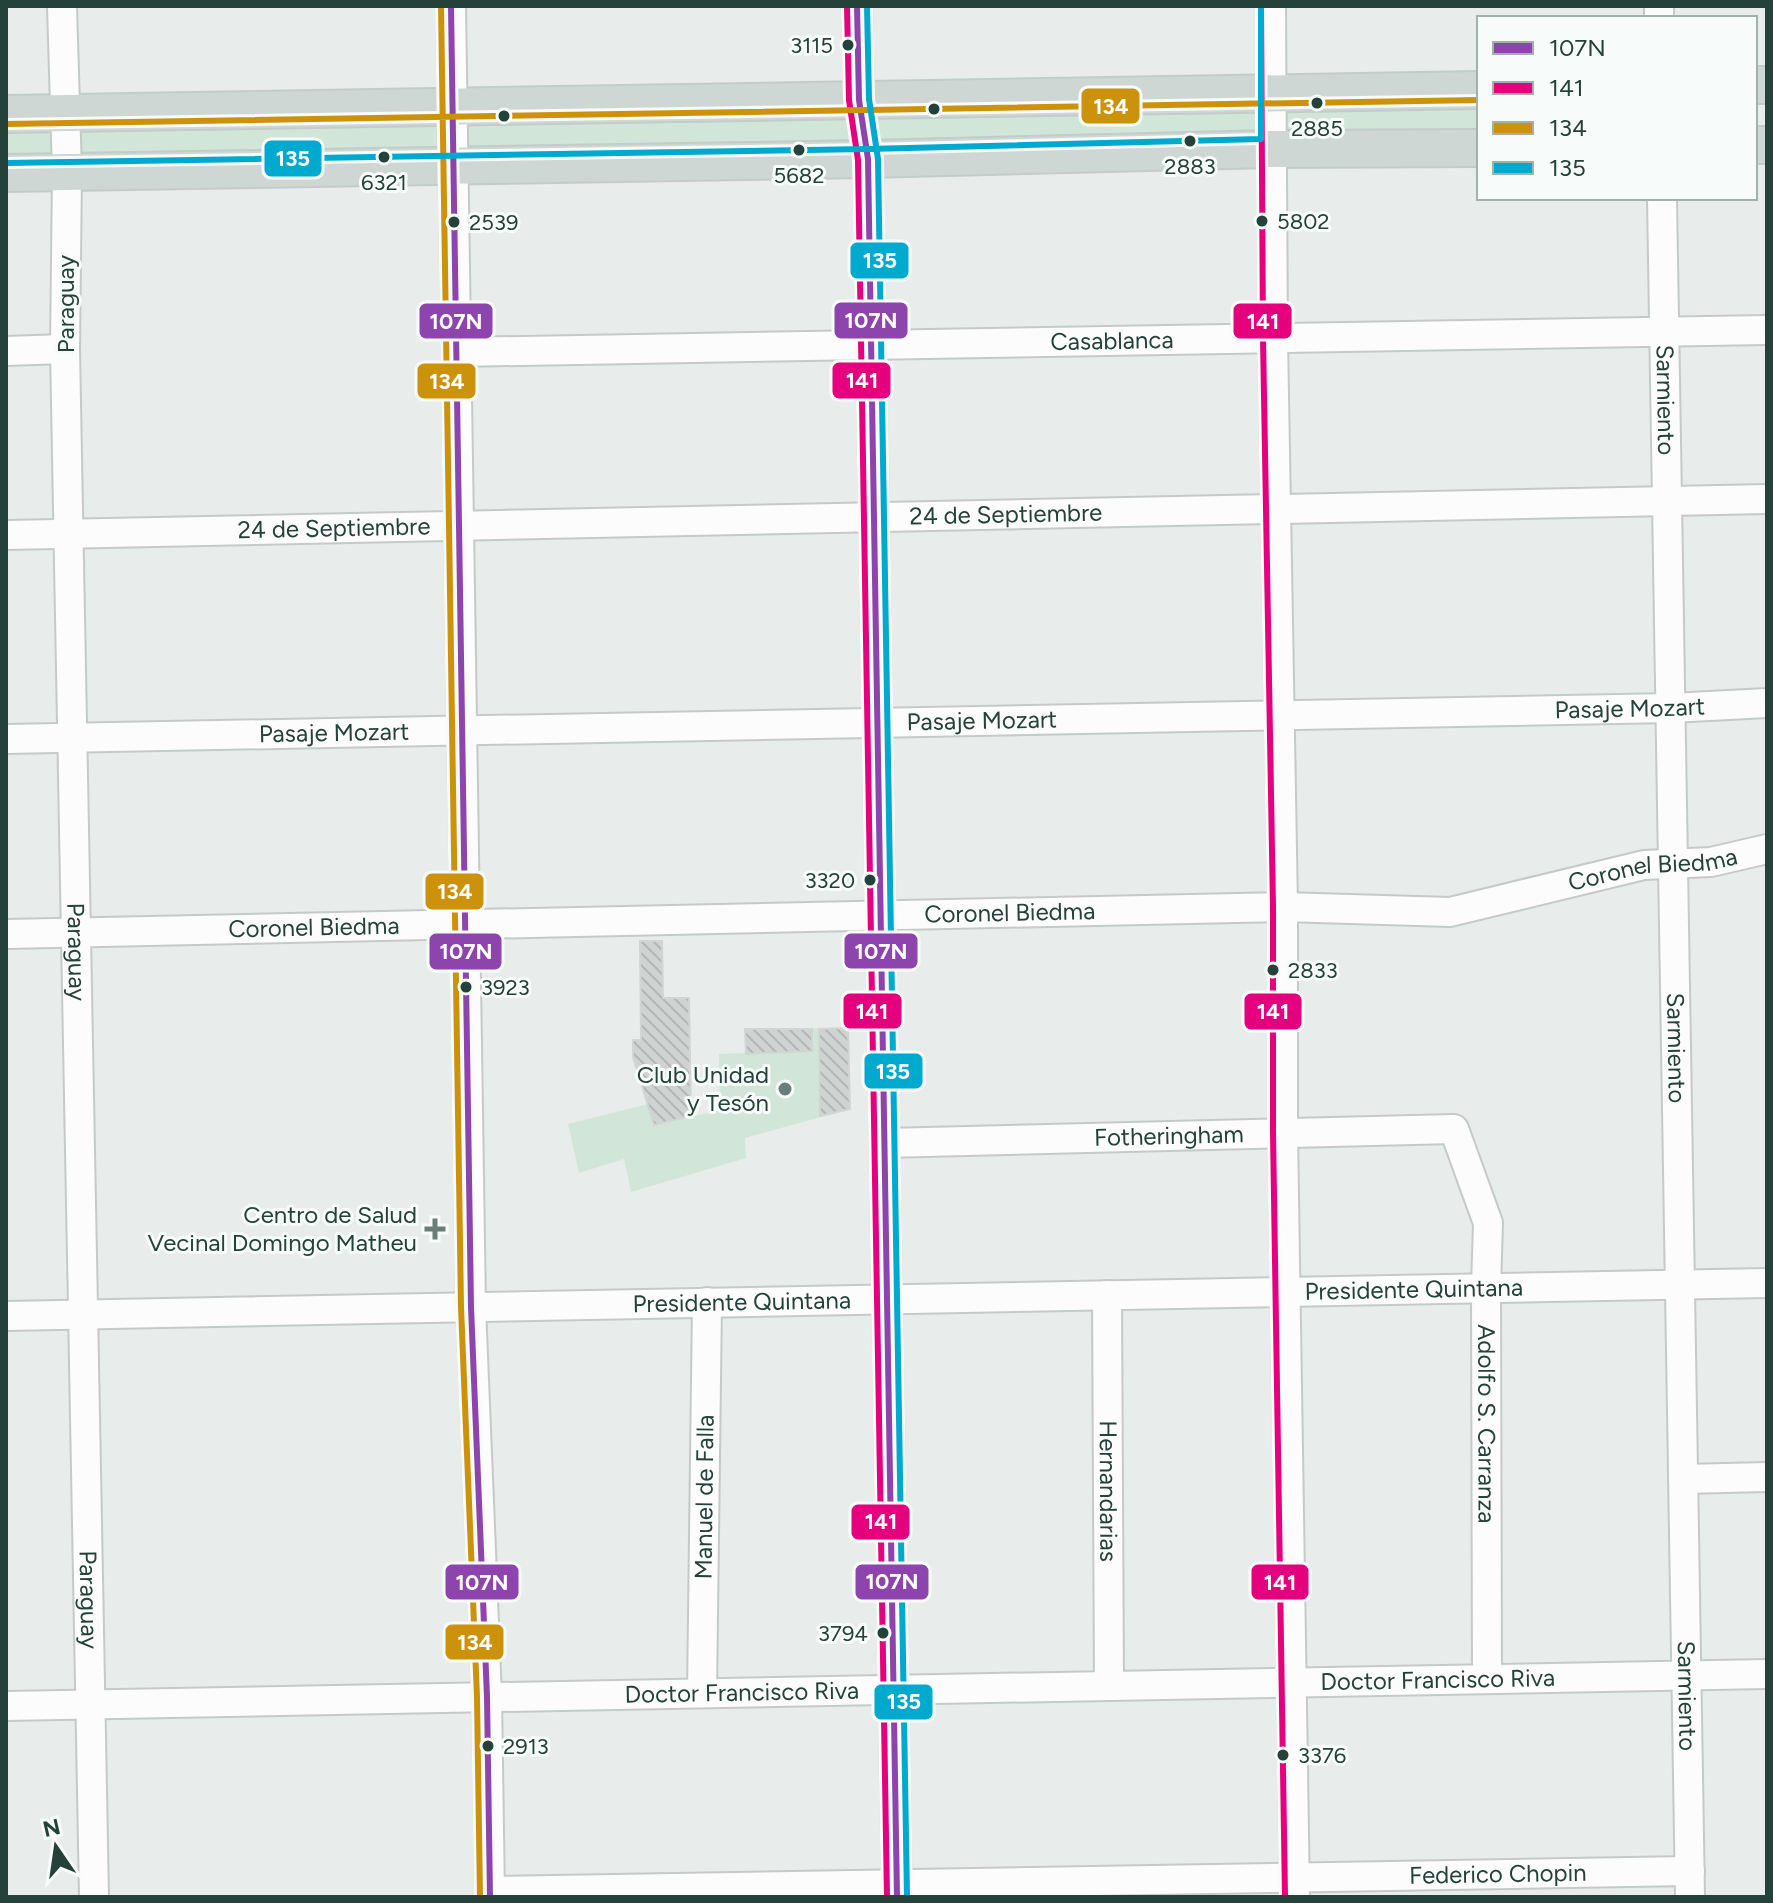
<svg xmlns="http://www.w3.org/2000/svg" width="1773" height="1903" font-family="Figtree,sans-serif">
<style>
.grass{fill:#d1e6d8}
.building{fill:url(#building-back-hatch);stroke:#d1d6d4;stroke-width:2}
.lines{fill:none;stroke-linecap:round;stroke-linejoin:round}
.minor-casing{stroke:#c5cac8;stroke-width:32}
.major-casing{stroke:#c3ccc9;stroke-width:40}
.minor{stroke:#fcfcfc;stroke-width:28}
.major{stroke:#cfd7d5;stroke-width:36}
.bus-1-casing{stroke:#f7fbf9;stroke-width:12}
.bus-2-casing{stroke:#f7fbf9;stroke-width:12}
.bus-3-casing{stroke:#f7fbf9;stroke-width:12}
.bus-4-casing{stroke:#f7fbf9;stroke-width:12}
.bus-1{stroke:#8e44ad;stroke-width:6}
.bus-2{stroke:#e5007d;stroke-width:6}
.bus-3{stroke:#cd920c;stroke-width:6}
.bus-4{stroke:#00a9ce;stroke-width:6}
.bus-dot{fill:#24423a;stroke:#f7fbf9;stroke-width:3}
.poi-dot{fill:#697e78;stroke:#f7fbf9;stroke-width:3}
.labels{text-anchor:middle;stroke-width:6;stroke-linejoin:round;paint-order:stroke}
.bus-label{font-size:22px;fill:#24423a;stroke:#f7fbf9;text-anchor:start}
.street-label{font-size:24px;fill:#24423a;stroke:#f7fbf9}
.poi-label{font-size:24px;fill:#24423a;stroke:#f7fbf9;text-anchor:end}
.line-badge{stroke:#f7fbf9;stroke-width:3}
.badge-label{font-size:22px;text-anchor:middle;font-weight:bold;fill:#fff}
</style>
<defs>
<pattern id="building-back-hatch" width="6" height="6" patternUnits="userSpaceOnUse" patternTransform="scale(2)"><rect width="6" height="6" fill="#cfd4d2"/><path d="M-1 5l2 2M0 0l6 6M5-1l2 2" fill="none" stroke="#b2b7b5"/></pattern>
</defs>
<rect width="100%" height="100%" fill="#e8edeb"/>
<!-- grass -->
<path class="grass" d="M1479 90V148L6 173V114Z
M848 1028 850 1109 745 1138 746 1158 631 1192 624 1159 579 1173 568 1124 648 1104 655 1125 720 1110 719 1054 745 1053V1029Z"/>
<!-- building -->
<path class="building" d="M640 941H662L663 998H689L691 1116 654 1125 633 1057V1040H641Z
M848 1028 850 1109 820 1116 819 1029Z
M745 1029H812V1051L746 1054Z"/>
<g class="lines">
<defs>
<g id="minor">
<path id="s1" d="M62 6 67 172 65 349 94 1897"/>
<path d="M451 6 471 1307 487 1697 490 1897"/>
<path d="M857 6 859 100 868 159 897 1897"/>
<path d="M1271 6 1273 338 1283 907V1132L1295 1897"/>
<path d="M1659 6V18"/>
<path id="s2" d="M1662 198 1690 1897"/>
<path d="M6 351 65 349"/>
<path id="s3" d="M456 352 1767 330"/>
<path id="s4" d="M6 535 1767 499"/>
<path id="s5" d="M6 739 1671 708 1767 703"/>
<path id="s6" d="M6 934 1283 907 1450 912 1644 865 1711 862 1767 849"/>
<path id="s7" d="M885 1143 1454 1129 1488 1223 1486 1288 1487 1678"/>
<path id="s8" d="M1107 1295 1109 1686"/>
<path id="s9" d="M6 1316 1767 1283"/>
<path d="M1683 1479 1767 1477"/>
<path id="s10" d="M702 1693 707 1302"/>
<path id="s11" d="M6 1706 1767 1674"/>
<path id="s12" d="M490 1891 1690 1871"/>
</g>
<path id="major" d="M1755 85H1767
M6 114 1479 90
M1755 145H1767
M6 173 868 159 1271 149 1479 148"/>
</defs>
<!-- minor casing -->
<use href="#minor" class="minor-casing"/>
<!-- major casing -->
<use href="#major" class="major-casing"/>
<!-- minor -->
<use href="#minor" class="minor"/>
<!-- major -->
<use href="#major" class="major"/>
<defs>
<path id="bus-1" d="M451 6 471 1307 487 1697 490 1897
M857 6 859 100 868 159 897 1897"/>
<path id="bus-2" d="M847 6 849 100 858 160 887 1897
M1261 6 1263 338 1273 907V1132L1285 1897"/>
<path id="bus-3" d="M441 6 461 1307 477 1697 480 1897
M6 124 1479 100"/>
<path id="bus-4" d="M867 6 869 99 878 159 907 1897
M6 163 868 149 1261 139V6"/>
</defs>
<!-- bus-1 casing -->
<use href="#bus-1" class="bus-1-casing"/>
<!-- bus-2 casing -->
<use href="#bus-2" class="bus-2-casing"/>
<!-- bus-3 casing -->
<use href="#bus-3" class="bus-3-casing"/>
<!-- bus-4 casing -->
<use href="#bus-4" class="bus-4-casing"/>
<!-- bus-1 -->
<use href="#bus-1" class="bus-1"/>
<!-- bus-2 -->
<use href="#bus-2" class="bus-2"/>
<!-- bus-3 -->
<use href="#bus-3" class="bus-3"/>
<!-- bus-4 -->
<use href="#bus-4" class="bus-4"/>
</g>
<!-- markers -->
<g class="bus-dot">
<circle cx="848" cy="45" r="7"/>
<circle cx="1317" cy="103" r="7"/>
<circle cx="934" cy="109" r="7"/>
<circle cx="504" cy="116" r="7"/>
<circle cx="1190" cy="141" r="7"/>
<circle cx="799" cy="150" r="7"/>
<circle cx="384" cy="157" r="7"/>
<circle cx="1262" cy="221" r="7"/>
<circle cx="454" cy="222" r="7"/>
<circle cx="870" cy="880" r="7"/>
<circle cx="1273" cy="970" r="7"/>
<circle cx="466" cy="987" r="7"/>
<circle cx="883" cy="1633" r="7"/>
<circle cx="488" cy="1746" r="7"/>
<circle cx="1283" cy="1755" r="7"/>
</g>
<g class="poi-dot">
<circle cx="785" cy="1089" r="8"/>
<path d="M431 1217h8v8h8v8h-8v8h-8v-8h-8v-8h8z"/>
</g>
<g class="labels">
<!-- bus labels -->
<g class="bus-label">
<text x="833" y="53" text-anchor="end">3115</text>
<text x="1317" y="136" text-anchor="middle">2885</text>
<text x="1190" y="174" text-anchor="middle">2883</text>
<text x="799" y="183" text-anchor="middle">5682</text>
<text x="384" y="190" text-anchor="middle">6321</text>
<text x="1277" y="229">5802</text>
<text x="469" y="230">2539</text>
<text x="855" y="888" text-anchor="end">3320</text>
<text x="1288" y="978">2833</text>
<text x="481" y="995">3923</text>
<text x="868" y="1641" text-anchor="end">3794</text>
<text x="503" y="1754">2913</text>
<text x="1298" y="1763">3376</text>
</g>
<!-- street labels -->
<g class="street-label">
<text transform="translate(66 304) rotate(-90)" y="8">Paraguay</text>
<text dy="8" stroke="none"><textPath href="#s3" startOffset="656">Casablanca</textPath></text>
<text dy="8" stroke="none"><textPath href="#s2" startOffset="202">Sarmiento</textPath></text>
<text dy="8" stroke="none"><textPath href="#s4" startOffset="1000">24 de Septiembre</textPath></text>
<text dy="8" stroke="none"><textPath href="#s4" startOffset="328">24 de Septiembre</textPath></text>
<text dy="8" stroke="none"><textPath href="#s5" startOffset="1624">Pasaje Mozart</textPath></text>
<text dy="8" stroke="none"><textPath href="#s5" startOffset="976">Pasaje Mozart</textPath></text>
<text dy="8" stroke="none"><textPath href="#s5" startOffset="328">Pasaje Mozart</textPath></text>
<text dy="8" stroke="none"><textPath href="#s6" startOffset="1652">Coronel Biedma</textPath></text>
<text dy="8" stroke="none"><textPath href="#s6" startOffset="1004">Coronel Biedma</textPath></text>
<text dy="8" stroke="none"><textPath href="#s6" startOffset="308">Coronel Biedma</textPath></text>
<text dy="8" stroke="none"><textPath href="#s1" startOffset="946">Paraguay</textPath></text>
<text dy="8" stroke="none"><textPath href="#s2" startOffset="850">Sarmiento</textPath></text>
<text dy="8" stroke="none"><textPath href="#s7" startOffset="284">Fotheringham</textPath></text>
<text dy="8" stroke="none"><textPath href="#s9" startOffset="1408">Presidente Quintana</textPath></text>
<text dy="8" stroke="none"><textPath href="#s9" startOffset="736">Presidente Quintana</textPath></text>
<text dy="8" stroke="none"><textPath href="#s7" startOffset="870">Adolfo S. Carranza</textPath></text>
<text dy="8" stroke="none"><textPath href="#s8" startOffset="196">Hernandarias</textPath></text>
<text dy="8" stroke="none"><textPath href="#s10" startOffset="196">Manuel de Falla</textPath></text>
<text dy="8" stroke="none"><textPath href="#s1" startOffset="1594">Paraguay</textPath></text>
<text dy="8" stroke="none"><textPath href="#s11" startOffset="1432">Doctor Francisco Riva</textPath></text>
<text dy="8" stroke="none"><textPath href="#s11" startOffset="736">Doctor Francisco Riva</textPath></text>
<text dy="8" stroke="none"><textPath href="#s2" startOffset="1498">Sarmiento</textPath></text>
<text dy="8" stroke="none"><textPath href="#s12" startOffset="1008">Federico Chopin</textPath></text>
</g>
<!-- poi labels -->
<g class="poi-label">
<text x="769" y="1083">Club Unidad<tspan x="769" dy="28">y Tesón</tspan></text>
<text x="417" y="1223">Centro de Salud<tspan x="417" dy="28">Vecinal Domingo Matheu</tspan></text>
</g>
</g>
<g class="line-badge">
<rect x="1080" y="87" width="61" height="38" rx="8" fill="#cd920c"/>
<rect x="263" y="139" width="60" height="39" rx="8" fill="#00a9ce"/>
<rect x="849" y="241" width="61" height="39" rx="8" fill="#00a9ce"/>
<rect x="833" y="301" width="76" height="39" rx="8" fill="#8e44ad"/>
<rect x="1232" y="302" width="61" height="38" rx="8" fill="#e5007d"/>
<rect x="418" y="302" width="76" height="38" rx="8" fill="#8e44ad"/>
<rect x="831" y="361" width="61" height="39" rx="8" fill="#e5007d"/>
<rect x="416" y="362" width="61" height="38" rx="8" fill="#cd920c"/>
<rect x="424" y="872" width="61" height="39" rx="8" fill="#cd920c"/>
<rect x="843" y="932" width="76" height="38" rx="8" fill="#8e44ad"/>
<rect x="428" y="932" width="75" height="39" rx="8" fill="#8e44ad"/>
<rect x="842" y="992" width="61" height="38" rx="8" fill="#e5007d"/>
<rect x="1243" y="992" width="60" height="39" rx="8" fill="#e5007d"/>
<rect x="863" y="1052" width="61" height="38" rx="8" fill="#00a9ce"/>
<rect x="850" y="1503" width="61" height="38" rx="8" fill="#e5007d"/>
<rect x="854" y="1563" width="76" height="38" rx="8" fill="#8e44ad"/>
<rect x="1250" y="1563" width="60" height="38" rx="8" fill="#e5007d"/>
<rect x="444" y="1563" width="76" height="38" rx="8" fill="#8e44ad"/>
<rect x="444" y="1623" width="61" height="38" rx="8" fill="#cd920c"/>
<rect x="873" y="1683" width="61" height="38" rx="8" fill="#00a9ce"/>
</g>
<g class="badge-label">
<text x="1111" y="114">134</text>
<text x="293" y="166">135</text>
<text x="880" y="268">135</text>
<text x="871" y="328">107N</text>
<text x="1263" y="329">141</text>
<text x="456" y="329">107N</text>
<text x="862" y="388">141</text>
<text x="447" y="389">134</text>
<text x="455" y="899">134</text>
<text x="881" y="959">107N</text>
<text x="466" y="959">107N</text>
<text x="872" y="1019">141</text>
<text x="1273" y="1019">141</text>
<text x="893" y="1079">135</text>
<text x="881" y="1529">141</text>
<text x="892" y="1589">107N</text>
<text x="1280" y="1590">141</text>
<text x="482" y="1590">107N</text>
<text x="475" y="1650">134</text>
<text x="904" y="1709">135</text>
</g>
<!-- border -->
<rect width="1773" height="1903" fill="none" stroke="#24423a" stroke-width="16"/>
<!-- legend -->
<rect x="1477" y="16" width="280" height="184" fill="#f7fbf9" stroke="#a3b1ad" stroke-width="2"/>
<rect x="1493" y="42" width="40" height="12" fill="#8e44ad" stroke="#a3b1ad" stroke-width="2"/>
<text x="1549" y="56" font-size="24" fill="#24423a">107N</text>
<rect x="1493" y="82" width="40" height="12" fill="#e5007d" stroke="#a3b1ad" stroke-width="2"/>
<text x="1549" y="96" font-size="24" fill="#24423a">141</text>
<rect x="1493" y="122" width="40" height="12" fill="#cd920c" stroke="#a3b1ad" stroke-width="2"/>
<text x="1549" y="136" font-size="24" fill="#24423a">134</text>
<rect x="1493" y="162" width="40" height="12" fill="#00a9ce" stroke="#a3b1ad" stroke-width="2"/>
<text x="1549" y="176" font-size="24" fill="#24423a">135</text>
<!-- north arrow -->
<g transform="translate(56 1847) rotate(347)" stroke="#f7fbf9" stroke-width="6" paint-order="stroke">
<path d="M0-6L14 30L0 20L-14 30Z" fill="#24423a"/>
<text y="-12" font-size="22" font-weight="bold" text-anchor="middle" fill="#24423a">N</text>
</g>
</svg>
